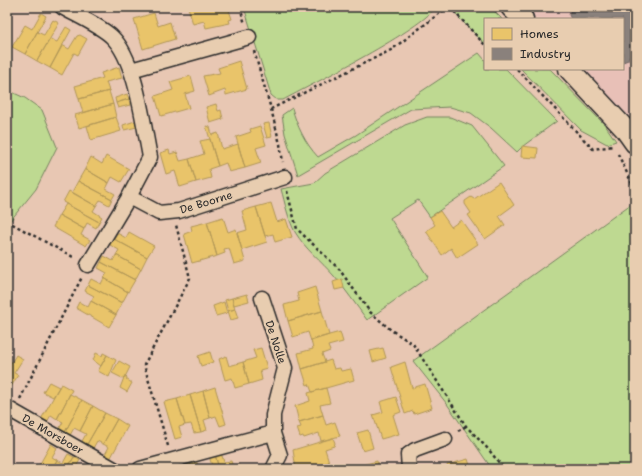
<svg xmlns="http://www.w3.org/2000/svg" width="642" height="476" font-family="'Shantell Sans',sans-serif">
<style>
.built{fill:#e8c0b7}
.green{fill:#bed991;stroke:#74825e}
.homes{fill:#e9c46a;stroke:#b09657}
.industry{fill:#8a817c;stroke:#6e6764}
.lines{fill:none;stroke-linecap:round;stroke-linejoin:round}
.street-casing{stroke:#2b2b2b;stroke-width:17}
.secondary-casing{stroke:#2b2b2b;stroke-width:23}
.path{stroke:#2b2b2b;stroke-width:2.5;stroke-dasharray:3 3;stroke-linecap:butt}
.street{stroke:#e8cdb0;stroke-width:14}
.secondary{stroke:#e8cdb0;stroke-width:20}
.labels{text-anchor:middle;stroke-width:4;stroke-linejoin:round;paint-order:stroke}
.street-label{font-size:11px;fill:#2b2b2b;stroke:#e8cdb0}
</style>
<rect width="100%" height="100%" fill="#e8c7b3"/>
<filter id="ink" filterUnits="userSpaceOnUse"><feTurbulence type="fractalNoise" baseFrequency=".025" numOctaves="2"/><feDisplacementMap in="SourceGraphic" scale="8" xChannelSelector="R" yChannelSelector="G"/><feConvolveMatrix kernelMatrix="1 2 1 2 8 2 1 2 1" color-interpolation-filters="sRGB"/></filter>
<g filter="url(#ink)">
<!-- built -->
<path class="built" d="M518 7H635V134L575 69H623V19H529Z"/>
<!-- green -->
<path class="green" d="M244 7H435C426 27 309 86 283 100H277L271 95Z
M461 7H490L502 19H485V44L457 16 456 12Z
M479 53 485 60V69H506L557 121 523 146 517 152 491 128 471 113 450 107 411 109 298 175 285 134 282 115 292 108C297 126 305 143 318 157L356 135Z
M521 69H550L605 125 616 141 607 144 581 130Z
M7 90 25 98 42 110 57 147 36 189 10 221 7 220Z
M427 117H450L472 126 504 166 430 217 418 200 390 218 428 277 367 320C356 305 346 290 334 276 321 261 306 250 295 232 288 219 285 203 281 189L314 183 325 173 405 125Z
M631 204 635 211V469H492L447 404 413 361Z"/>
<!-- homes -->
<path class="homes" d="M188 7H228L232 19 229 20 230 23 206 28 204 21 193 24Z
M41 13 46 16 25 54 12 47 25 25 32 29Z
M154 13 158 26 170 22 175 39 143 49 134 19Z
M53 20 59 23 37 61 25 54 37 32 44 35Z
M66 27 71 30 50 68 37 61 50 39 57 42Z
M80 35 87 39 78 55 74 53 62 75 50 68 62 45 69 49 77 36Z
M239 61 247 89 226 95 225 90 209 96 203 76 220 73 218 68Z
M119 67 122 78 106 82 109 91 79 99 75 86 103 78 101 73Z
M191 76 195 91 185 94 189 108 161 116 155 96 173 90 170 82Z
M109 91 113 104 83 113 79 99Z
M127 94 129 99 116 103 115 98Z
M129 99 130 105 118 108 116 103Z
M113 104 116 117 79 128 75 115Z
M216 104 218 111 221 110 223 119 210 123 206 107Z
M116 117 121 131 91 140 87 126Z
M135 121 137 127 124 130 123 125Z
M269 123 272 137 267 138 263 124Z
M206 126 210 127 212 135 218 133 222 149 238 144 245 168 229 172 226 163 218 166Z
M260 126 266 145 256 148 261 163 245 168 236 137 251 132 250 129Z
M210 139 218 166 209 169 211 178 196 182 189 159 204 154 200 141Z
M522 146 538 148 537 158 521 157Z
M169 150 170 154 177 152 180 161 189 159 196 182 180 187 175 171 166 174 160 153Z
M106 156 129 169 121 182 112 177 109 183 85 169 91 157 102 164Z
M85 169 109 183 106 189 115 194 112 199 78 181Z
M78 181 112 199 109 205 100 200 96 206 72 192Z
M499 182 514 205 499 216 505 225 485 239 468 215 471 213 465 204V201L471 197 474 199Z
M69 191 96 206 93 211 102 217 99 222 63 202Z
M271 203 277 222 286 219 292 237 275 242 273 234 265 236 256 207Z
M66 204 99 222 96 228 87 223 84 229 59 215Z
M256 207 267 242 242 250 237 233 247 230 242 211Z
M440 211 451 227 461 220 478 244 457 258 451 248 442 255 426 231 435 225 430 217Z
M59 215 84 229 81 235 90 240 86 246 53 227Z
M223 217 228 232 236 229 245 261 234 264 229 248 224 249 225 253 217 256 207 222Z
M207 222 217 256 192 263 184 234 192 231 191 226Z
M129 232 154 246 147 257 114 239 117 233 126 238Z
M114 239 147 257 141 269 116 255 119 250 110 245Z
M116 255 141 269 135 280 101 262 104 256 113 261Z
M101 262 135 280 128 292 104 278 107 273 98 268Z
M104 278 128 292 122 303 88 285 91 279 101 284Z
M342 279 344 288 335 290 333 282Z
M88 285 122 303 116 315 91 301 94 296 85 291Z
M315 287 322 311 288 321 284 305 299 301 297 293Z
M247 294 249 301 234 305 232 298Z
M232 298 235 309 228 311 225 300Z
M91 301 116 315 109 327 76 308 79 302 88 307Z
M224 302 227 313 216 316 213 306Z
M235 309 238 318 231 320 228 311Z
M322 311 329 335 311 341 308 332 293 337 288 321Z
M340 332 343 342 328 346 330 351 322 354 325 362 302 369 298 353 313 349 311 340Z
M261 348 267 368 260 370 262 380 249 384 243 362 256 358 253 350Z
M383 348 386 358 373 362 370 351Z
M210 352 213 362 201 366 198 356Z
M96 353 102 356 103 353 107 355 101 366 93 360Z
M16 355 23 359 14 373 18 375 11 387 7 384V361L11 363Z
M107 355 116 360 109 377 98 371Z
M226 356 229 366 243 362 249 384 235 388 232 378 225 380 219 359Z
M331 360 334 369 340 368 341 371 351 369 354 380 312 392 309 384 307 385 302 369Z
M119 361 130 367 124 379 112 373Z
M405 362 412 388 425 384 432 408 414 414 413 411 405 414 391 367Z
M125 375 127 377 126 379 132 383 127 392 120 388Z
M49 382 59 387 53 397 43 392Z
M61 384 72 390 57 419 51 415 46 424 40 421Z
M215 387 226 424 220 426 216 416 210 418 203 391Z
M326 388 330 403 320 405 323 415 299 422 295 406 310 401 308 393Z
M203 391 210 418 204 420 207 430 201 432 190 395Z
M70 394 82 400 64 434 58 431 63 422 57 419Z
M190 395 201 432 194 433 191 424 185 425 177 399Z
M396 397 401 412 393 415 399 434 381 439 373 415 383 412 380 402Z
M177 399 185 425 179 427 182 437 175 439 164 402Z
M82 400 93 406 80 431 74 428 69 437 64 434Z
M93 406 105 413 86 446 81 443 86 434 80 431Z
M105 413 117 419 103 444 97 441 92 450 86 446Z
M323 415 326 425 335 422 340 436 321 441 319 433 304 438 303 436 300 437 297 428 301 427 299 422Z
M117 419 128 426 110 459 104 456 109 447 103 444Z
M368 430 373 448 363 451 357 433Z
M333 438 335 443 334 446 325 449 329 462 305 469H296L293 450Z
M51 444 57 448 52 457 57 460 52 469H37Z
M221 453 224 462 231 461 233 467 239 465 241 469H219L215 454Z
M68 454 74 457 67 469H52L57 460 63 463Z
M215 454 219 469H206L212 466 209 456Z
M74 457 80 460 75 469H67Z
M468 459 471 469H448L447 465Z
M196 460 199 469H192L190 462Z
M377 461 379 469H360L359 466Z
M190 462 192 469H185L184 463Z
M319 465 320 469H305Z"/>
<!-- industry -->
<path class="industry" d="M572 7H635V58L629 56 628 60 623 62V19H571L569 15Z"/>
<g class="lines">
<defs>
<path id="street" d="M62 7C76 15 101 26 112 37 136 60 143 123 150 157L129 197 159 213 179 211 285 177
M131 70 249 37
M88 265 129 197
M262 298 285 368 273 415V433L280 455 273 469
M7 408 114 469
M140 469 273 433
M409 469 408 455 415 450 445 439"/>
<path id="secondary" d="M511 7 523 19
M569 69 625 129 635 143"/>
</defs>
<!-- street casing -->
<use href="#street" class="street-casing"/>
<!-- secondary casing -->
<use href="#secondary" class="secondary-casing"/>
<!-- path -->
<path class="path" d="M240 7 245 24
M450 7 485 45
M254 51 271 109 391 50 448 7
M517 69 593 149 614 146
M271 109 280 144 283 162
M618 154 635 190
M287 191 297 229 339 269 370 312 391 330 413 344 466 426 489 450 504 469
M7 221 75 258
M20 399 82 277
M458 431 466 426
M168 446 144 365 190 278 176 225"/>
<!-- street -->
<use href="#street" class="street"/>
<!-- secondary -->
<use href="#secondary" class="secondary"/>
</g>
</g>
<g class="labels">
<!-- street labels -->
<g class="street-label">
<text transform="translate(206 202) rotate(-17)" y="4">De Boorne</text>
<text transform="translate(276 342) rotate(72)" y="4">De Nolle</text>
<text transform="translate(53 434) rotate(30)" y="4">De Morsboer</text>
</g>
</g>
<!-- margin -->
<rect width="642" height="476" fill="none" stroke="#e8cdb0" stroke-width="24"/>
<rect x="12" y="12" width="618" height="452" fill="none" stroke="#2b2b2b" stroke-width="1.5" filter="url(#ink)"/>
<!-- legend -->
<rect x="484" y="18" width="140" height="52" fill="#e8cdb0" stroke="#9c8c7b"/>
<rect x="492" y="28" width="20" height="12" fill="#e9c46a" stroke="#9c8c7b"/>
<text x="520" y="38" font-size="12" fill="#2b2b2b">Homes</text>
<rect x="492" y="48" width="20" height="12" fill="#8a817c" stroke="#9c8c7b"/>
<text x="520" y="58" font-size="12" fill="#2b2b2b">Industry</text>
</svg>
